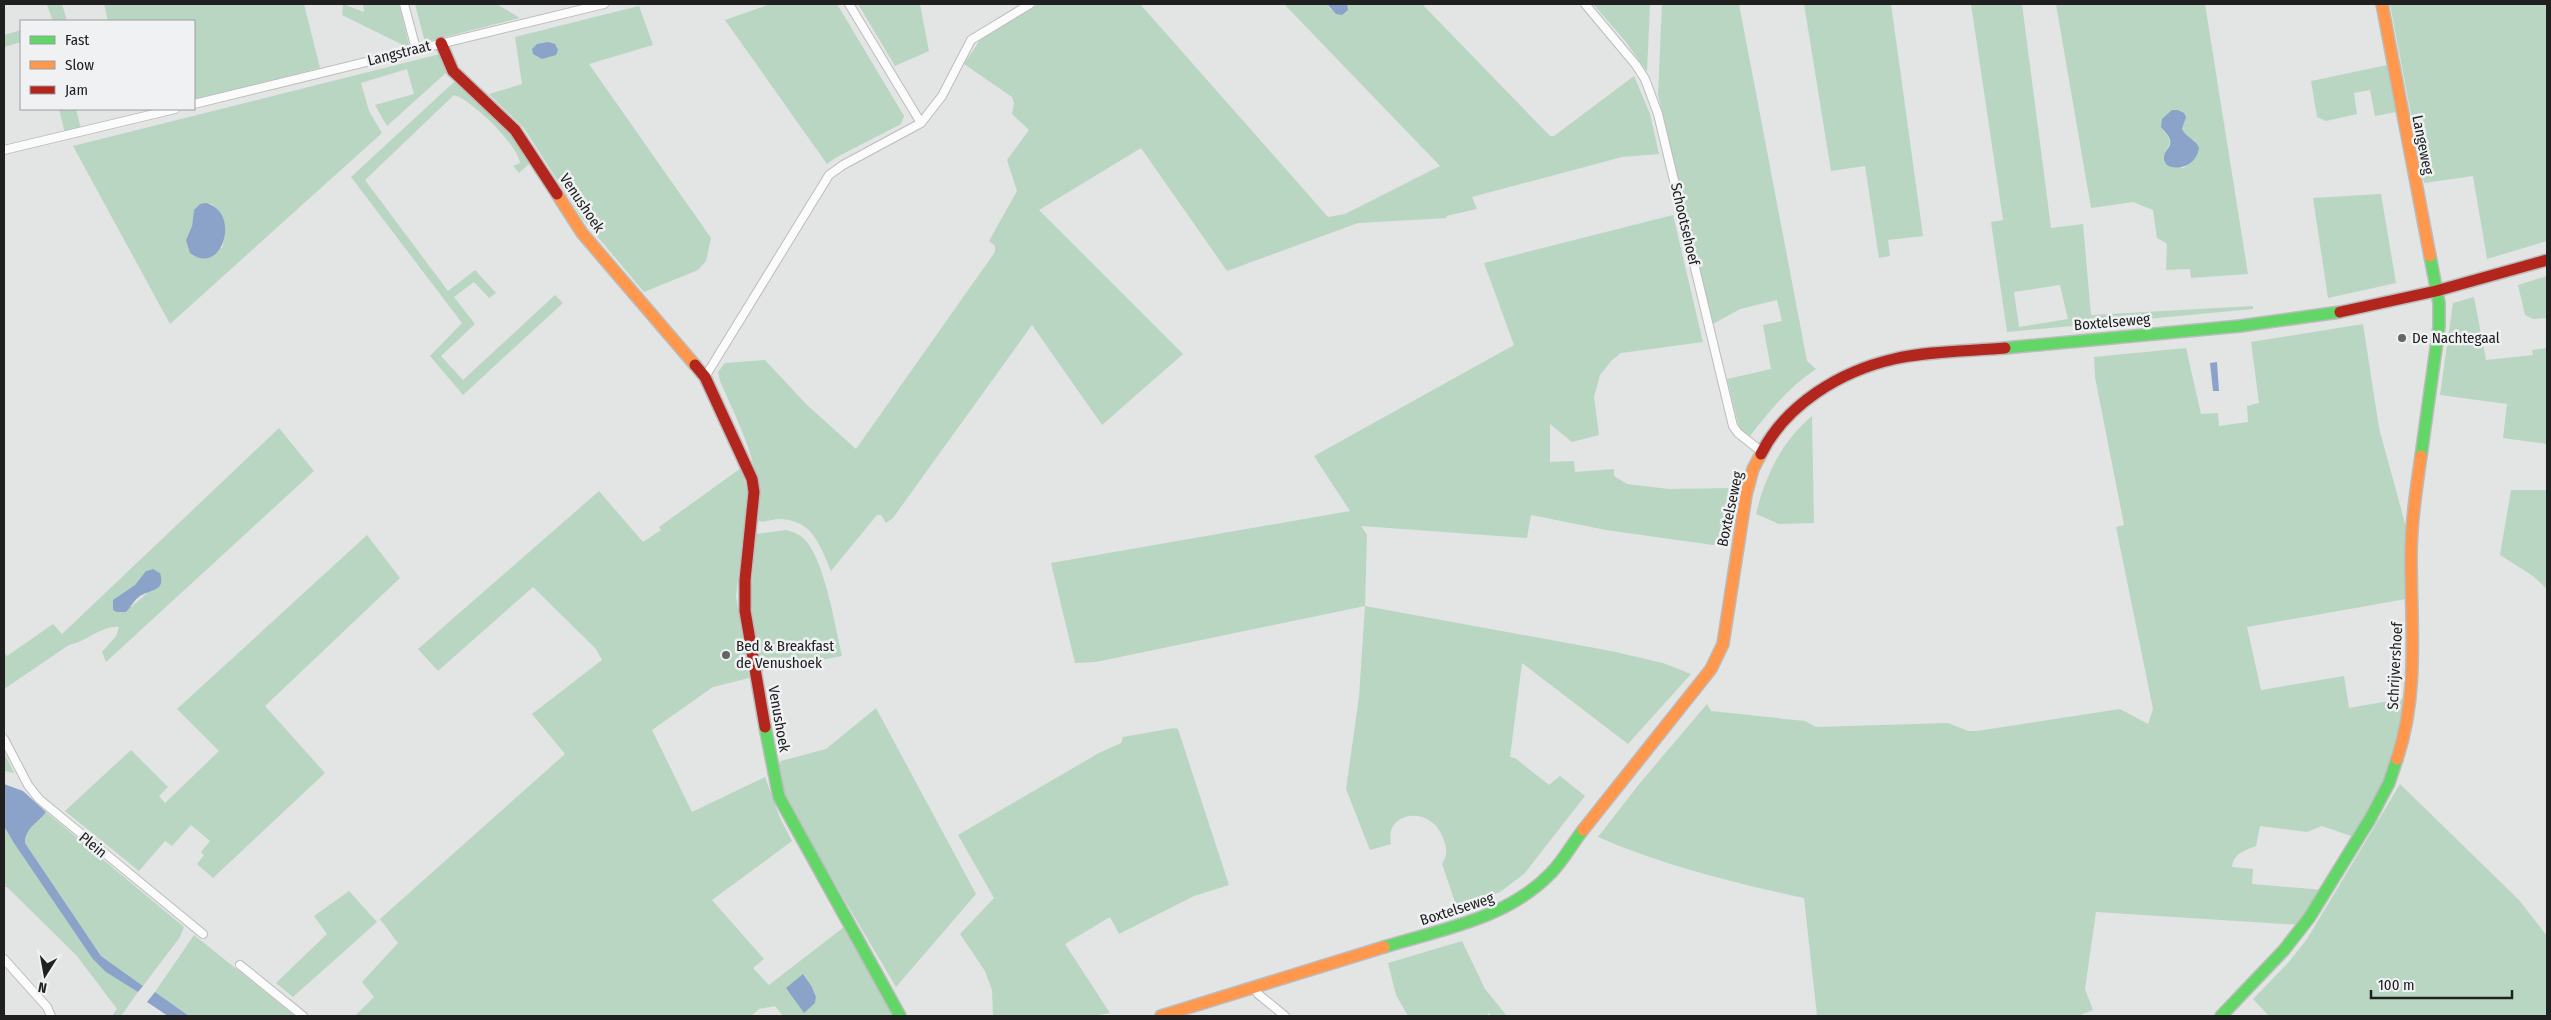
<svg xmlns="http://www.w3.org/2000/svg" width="2551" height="1020" font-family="'Fira Sans Condensed',sans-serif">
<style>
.green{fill:#b9d6c2;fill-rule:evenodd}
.water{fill:#8ba2c9}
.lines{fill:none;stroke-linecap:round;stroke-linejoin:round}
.street-casing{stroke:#bcbcbd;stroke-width:10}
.fast-casing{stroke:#bcbcbd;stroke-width:14}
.slow-casing{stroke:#bcbcbd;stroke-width:14}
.jam-casing{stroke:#bcbcbd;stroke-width:14}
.street{stroke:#fbfbfb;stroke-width:8}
.fast{stroke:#63d668;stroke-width:11}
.slow{stroke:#ff974d;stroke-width:11}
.jam{stroke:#b3261e;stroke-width:11}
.poi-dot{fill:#646565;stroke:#eff1f2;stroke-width:2}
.labels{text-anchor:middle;stroke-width:5;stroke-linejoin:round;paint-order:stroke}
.street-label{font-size:15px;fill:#202021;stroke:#eff1f2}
.poi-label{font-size:15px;fill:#202021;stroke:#eff1f2;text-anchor:start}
</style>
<rect width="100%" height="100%" fill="#e3e4e4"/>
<!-- green -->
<path class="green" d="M43 4H62L67 21H53L47 5Z
M104 4H304L320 68 194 100V21H108Z
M343 4 364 12 363 4H399L409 45 405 46 342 15Z
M415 4H497L520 18 425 42Z
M770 4H837L904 116 901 124 835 158 827 164 725 20Z
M858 4H920L929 51 895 66Z
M1038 4H1140L1328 217 1345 214 1440 166 1284 4H1327L1331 10 1347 4H1422L1550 136H1554L1634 76 1650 114 1659 154 1622 157 1472 197 1477 209 1446 216 1447 218 1358 223 1227 271 1141 148 1039 210 1183 354 1102 425 1032 325 893 518 886 523 881 515H877L831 571C819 543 812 519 777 519 770 520 764 523 758 521 764 470 740 427 720 381L718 372 725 363 765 360 807 405 856 449 995 252V246L989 241 1017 191 1007 160 1029 130 1012 114 1014 103 1012 97 964 64 980 40Z
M1593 4H1650L1647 72 1626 42Z
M1662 4H1739L1807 361 1816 369C1789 387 1769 411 1750 436L1740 431 1727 379 1771 369 1763 325 1782 321 1777 300 1740 309 1713 324 1658 95Z
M1804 4H1891L1923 236 1888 240 1890 256 1879 258 1865 166 1831 171Z
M1971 4H2022L2051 228 2083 224 2091 315 2253 306V309L2007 332 1991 222 2003 220ZM2060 285 2068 319 2019 327 2014 292Z
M2056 4H2205L2248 274 2191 278 2190 269 2166 270 2167 245 2166 243 2157 238 2153 210 2133 202 2091 208ZM2185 120 2182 129 2185 136 2195 141 2192 162 2183 168 2164 161C2163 146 2178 147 2163 130Z
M2390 4H2547V241L2487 259 2473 176 2424 183Z
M639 6 653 45 589 64 711 238 706 261 698 270 644 292 581 217 524 128 489 94 522 84 515 37Z
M21 30V42L4 47V35Z
M440 54 448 71 387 126 375 105 414 94 407 69 361 83 369 111 382 133 170 324 73 146ZM212 204C226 216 227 231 222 248L186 240 192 226 194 210Z
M2387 65 2396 112 2375 116 2370 90 2354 93 2357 114 2326 121 2317 117 2311 81Z
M454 82 488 107 504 124 531 162 519 173 513 166 520 163C518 145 472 100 454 95L365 180 448 291 475 270 496 293 489 298 474 282 454 297 475 324 441 356 463 380 555 295 563 303 463 395 430 356 462 323 351 177Z
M59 109H76L81 129 65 133Z
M2381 194 2396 283 2328 298 2313 198Z
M1673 215 1703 342 1621 353 1612 360 1600 375 1594 397 1599 435 1572 442 1550 424V462L1574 461 1575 472 1614 469V476L1627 484 1669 489 1732 488 1720 546 1606 530 1531 515 1527 538 1361 526 1367 535 1365 606 1611 651 1663 663 1691 674 1628 744 1522 663 1510 757 1515 758 1549 785 1560 776 1585 796 1524 874 1500 892 1457 908 1442 864C1448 854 1447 848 1443 838 1432 805 1384 810 1391 844L1370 850 1346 789 1359 697 1365 606 1096 662 1075 663 1051 563 1350 511 1314 456 1514 345 1484 263Z
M2547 276V318L2533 319 2525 315 2518 285Z
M2474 297 2486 360 2533 355 2532 350 2547 348V444L2503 438 2507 404 2440 395 2453 303Z
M2363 324 2379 428 2406 527V599L2247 627 2261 690 2344 676 2349 708 2406 698C2404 745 2377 797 2354 837L2322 826 2307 832 2260 826 2256 846C2244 851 2234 853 2232 867L2253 869 2252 884 2323 890 2301 925 2096 912 2085 989 2093 1010 2078 1016H1817L1804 898C1735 883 1664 866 1598 837L1640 783 1707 704 1711 711 1805 721 1816 727 1948 723 1968 731H1977L2120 709 2148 724 2153 709 2116 527 2124 525 2095 377 2094 357 2186 348 2201 414 2218 413 2219 426 2248 422 2247 406 2259 403 2251 342Z
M1812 416 1814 523 1779 524 1756 514C1765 476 1782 441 1812 416Z
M279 428 314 471 106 662 102 652 116 636 119 627C102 625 86 642 69 645L4 689V652L7 656 53 624 62 634ZM153 569 160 573 146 594 131 607 120 596 135 585 146 571Z
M741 468 748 493 736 596 749 678 713 687 652 730 692 812 765 777 780 818 792 841 712 900 764 959 753 968 769 985 844 927 897 1016H783L775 1006 759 1009 751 1016H355L374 997 362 982 398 943 380 919 565 754 532 714 602 660 596 649 533 587 438 671 418 649 599 491 643 542 661 530 659 527ZM803 974 812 987 816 997 815 1003 804 1012Z
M2511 490H2547V589L2533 576 2500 555Z
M786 530C793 532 800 534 806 541 825 563 835 626 842 656L762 671 750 607 756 534Z
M367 535 400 578 265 706 325 773 213 878 197 864 204 855 201 852 210 841 191 825 172 846 165 841 139 871 65 811 131 750 168 787 159 796 165 803 219 751 177 709Z
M876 708 976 894 896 987 787 803 778 766 781 761 826 749Z
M1174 728 1178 729 1229 885 1194 896 1119 934 1110 917 1065 944 1110 1013 1092 1016H993L992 990 985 971 960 934 994 898 958 835 1099 753 1121 743 1123 737Z
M4 752 14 773 4 771Z
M2400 784 2519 900 2547 936V1016H2269L2253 999 2288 963 2307 939Z
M46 812 184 927 180 937 143 986 101 956 25 843C25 828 38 823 46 812Z
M4 826 92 958 138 992 121 1016H112L117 1009 77 956 7 887H4Z
M349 891 377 922 293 997 276 983 327 934 314 916Z
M194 935 295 1016H189L155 992Z
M1462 941 1485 989 1507 1016H1491L1489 1013 1486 1016H1408L1396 995 1388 963Z"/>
<!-- water -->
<path class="water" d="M1327 4H1347L1348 10 1342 15 1336 14Z
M548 42 555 44 558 50 556 55 542 59 533 54 532 49 537 44Z
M2172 110H2178L2184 113 2186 117 2182 129C2186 138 2196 139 2199 148 2198 155 2194 161 2189 164 2181 169 2163 170 2164 157 2164 150 2172 148 2170 140 2169 135 2164 131 2161 127L2162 119Z
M205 203C242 210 223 278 190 253L186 240 192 226 194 210 200 204Z
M2217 362 2219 391H2213L2210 363Z
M153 569 160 573C166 591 151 589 140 596 134 600 131 607 126 612H117L113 610V600L135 585 146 571Z
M4 784 23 791 46 812C38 823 25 828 25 843L101 956 143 986 138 992 106 972 92 958 14 843 4 826Z
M803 974 812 987 816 997 815 1003 804 1013 786 988Z
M155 992 189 1016H168L147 1002Z"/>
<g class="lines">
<defs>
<path id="street" d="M404 4 416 49
M849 4 921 123
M1585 4 1636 65 1645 79 1658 114 1733 426 1738 433 1762 452
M194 104 604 4
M4 150 175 109
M705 377 829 175 843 165 921 123 942 96 971 40 1030 4
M4 739 28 785 39 799 203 934
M4 959 47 1007 51 1016
M240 965 303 1016
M1255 988 1258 994 1285 1016"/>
<path id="fast" d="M2005 348 2240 326 2340 312
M2421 456 2439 327V303L2430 256
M765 727 779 797 900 1016
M1384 947C1442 929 1507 919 1551 873 1563 861 1572 844 1583 830
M2221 1016 2284 950 2309 918 2370 819 2389 783 2397 759"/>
<path id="slow" d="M2382 4 2430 256
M557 194 582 233 695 365
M2397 759C2419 694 2411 626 2411 558 2411 524 2416 490 2421 456
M1583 830 1711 669 1723 644 1746 495 1753 469 1761 454
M1161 1016 1384 947"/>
<path id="jam" d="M441 43 453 71 515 130 557 194
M2340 312 2436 291 2547 260
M695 365 705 377 752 479 754 492 745 580V611L765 727
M1761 454C1786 404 1841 371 1894 359 1926 351 1972 351 2005 348"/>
</defs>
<!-- street casing -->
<use href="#street" class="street-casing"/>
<!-- fast casing -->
<use href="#fast" class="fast-casing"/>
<!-- slow casing -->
<use href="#slow" class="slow-casing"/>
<!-- jam casing -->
<use href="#jam" class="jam-casing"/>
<!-- street -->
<use href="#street" class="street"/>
<!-- fast -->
<use href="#fast" class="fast"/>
<!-- slow -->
<use href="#slow" class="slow"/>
<!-- jam -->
<use href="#jam" class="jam"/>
</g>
<!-- markers -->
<g class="poi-dot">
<circle cx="2402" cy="338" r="5"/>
<circle cx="726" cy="655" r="5"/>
</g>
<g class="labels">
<!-- street labels -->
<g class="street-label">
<text transform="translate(399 53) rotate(-14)" y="5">Langstraat</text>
<text transform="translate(2423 145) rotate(79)" y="5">Langeweg</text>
<text transform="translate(582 203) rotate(56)" y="5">Venushoek</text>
<text transform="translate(1685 224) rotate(77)" y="5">Schootsehoef</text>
<text transform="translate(2112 322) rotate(-5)" y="5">Boxtelseweg</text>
<text transform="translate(1730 509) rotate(-78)" y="5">Boxtelseweg</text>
<text transform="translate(2395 666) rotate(-87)" y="5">Schrijvershoef</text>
<text transform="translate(779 719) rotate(80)" y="5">Venushoek</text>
<text transform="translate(93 845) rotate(39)" y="5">Plein</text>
<text transform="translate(1457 909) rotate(-18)" y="5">Boxtelseweg</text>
</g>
<!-- poi labels -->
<g class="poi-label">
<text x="2412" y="343">De Nachtegaal</text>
<text x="736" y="651">Bed &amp; Breakfast<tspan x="736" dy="17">de Venushoek</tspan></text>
</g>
</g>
<!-- border -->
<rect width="2551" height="1020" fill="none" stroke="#202021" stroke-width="10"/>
<!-- legend -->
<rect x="20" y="20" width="175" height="90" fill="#eff1f2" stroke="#9c9d9e"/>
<rect x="30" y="36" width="25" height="8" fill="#63d668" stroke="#9c9d9e"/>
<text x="65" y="45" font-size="15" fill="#202021">Fast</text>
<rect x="30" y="61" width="25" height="8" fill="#ff974d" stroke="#9c9d9e"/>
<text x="65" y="70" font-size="15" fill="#202021">Slow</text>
<rect x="30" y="86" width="25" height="8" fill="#b3261e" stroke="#9c9d9e"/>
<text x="65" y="95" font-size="15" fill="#202021">Jam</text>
<!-- north arrow -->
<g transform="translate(45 975) rotate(191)" stroke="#eff1f2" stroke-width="4" paint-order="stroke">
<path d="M0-4L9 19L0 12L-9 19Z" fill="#202021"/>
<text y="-8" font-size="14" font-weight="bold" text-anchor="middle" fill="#202021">N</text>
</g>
<!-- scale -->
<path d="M2371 990v8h141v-8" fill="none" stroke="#202021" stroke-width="2.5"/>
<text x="2378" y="990" font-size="15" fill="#202021" stroke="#eff1f2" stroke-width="4" paint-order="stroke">100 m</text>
</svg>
